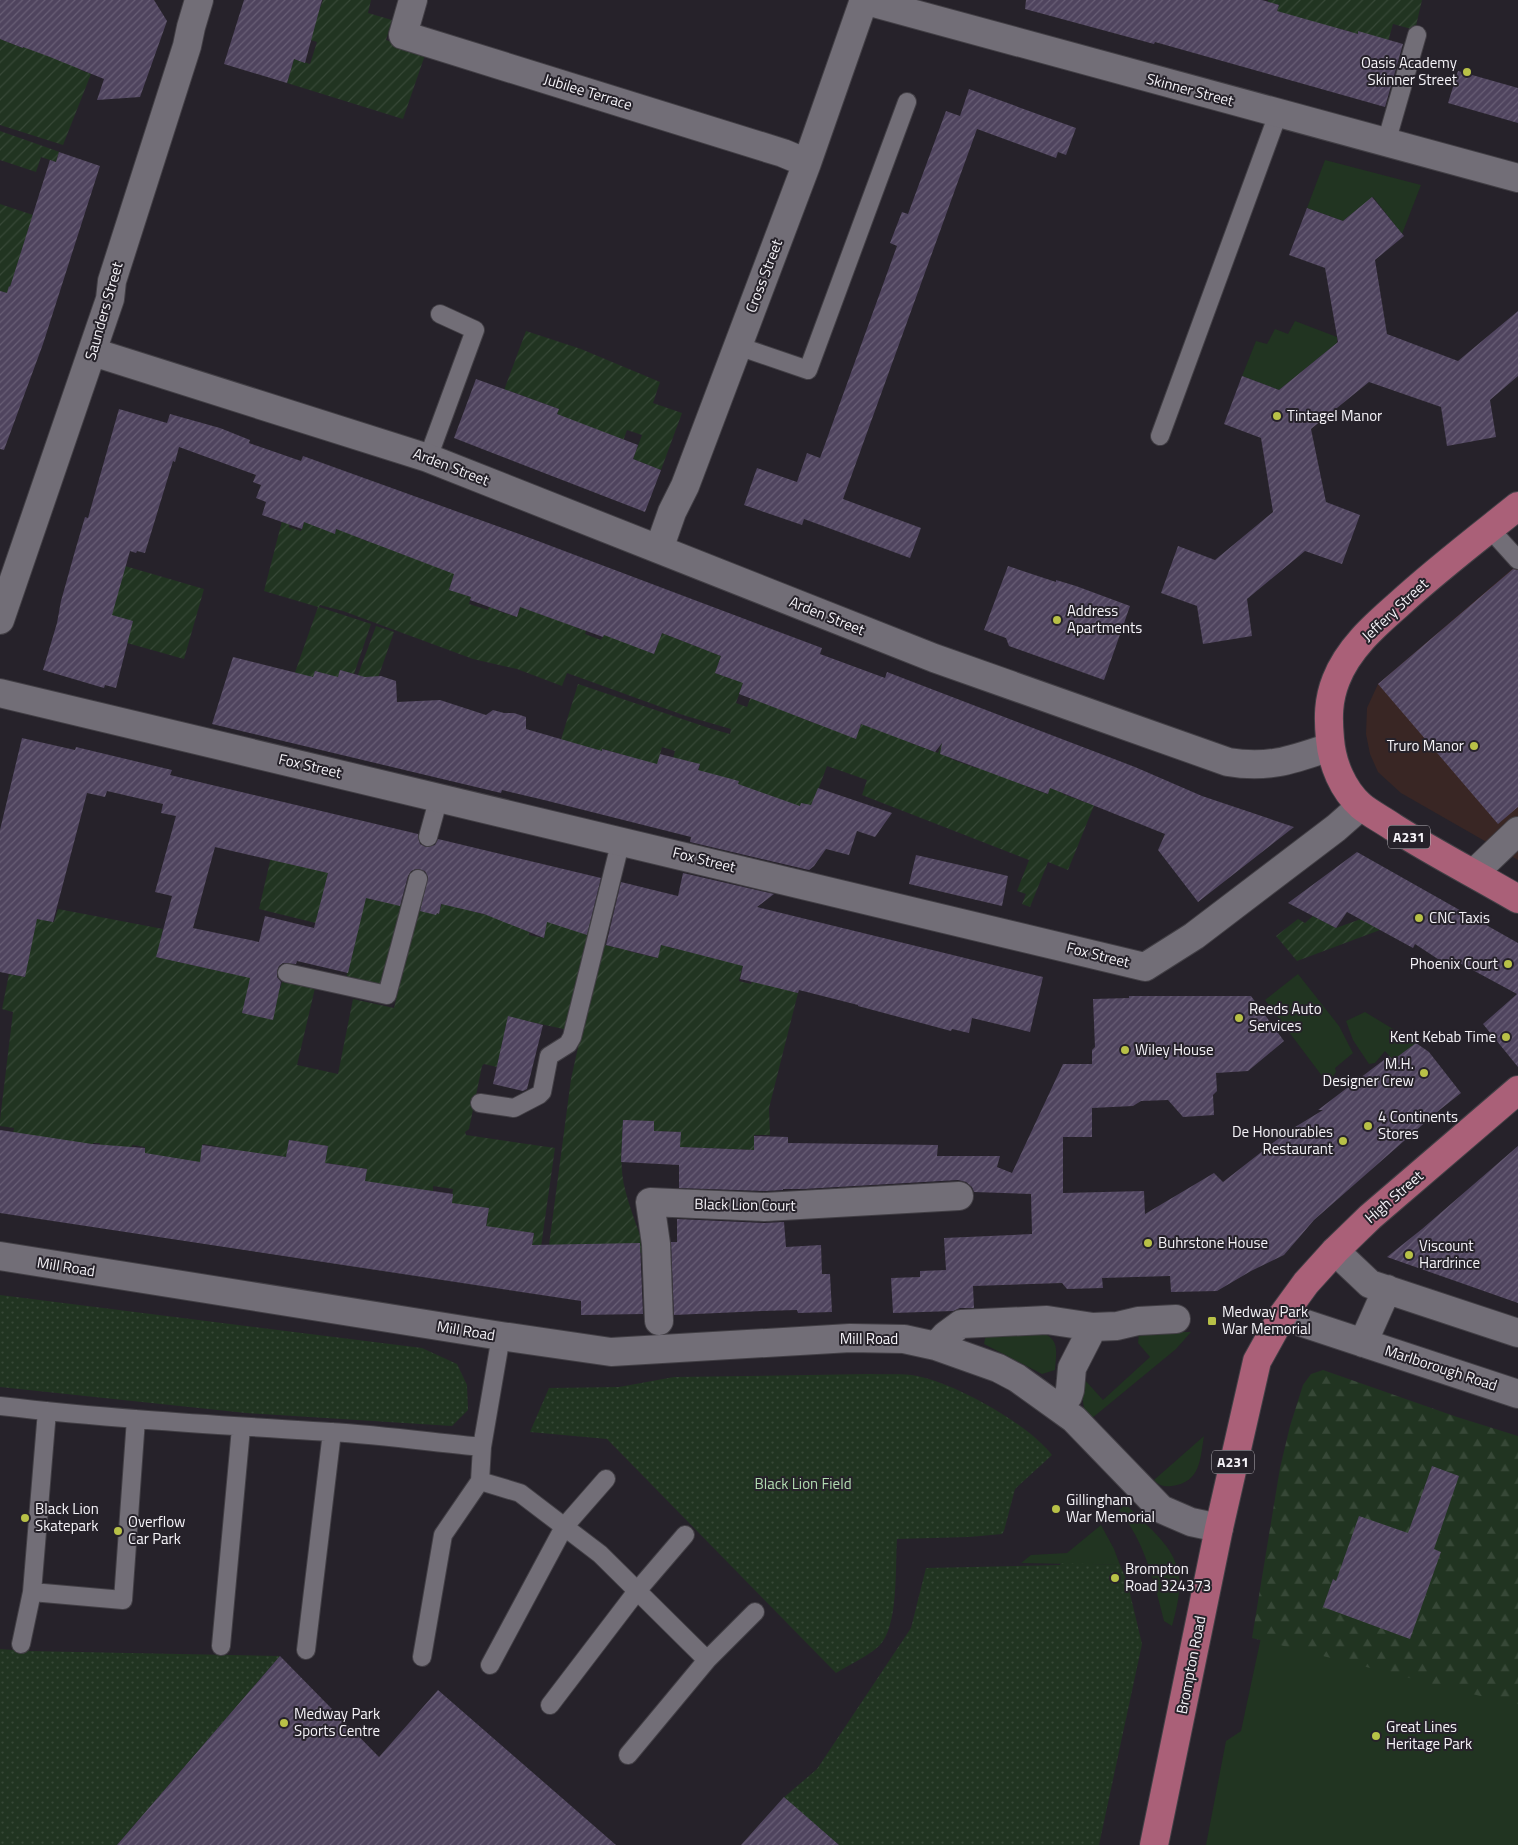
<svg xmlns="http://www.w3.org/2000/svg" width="1518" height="1845" font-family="'Titillium Web',sans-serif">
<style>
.commercial{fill:#392624}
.grass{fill:#213421}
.forest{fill:url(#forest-firs)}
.park{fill:url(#park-dots)}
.garden{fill:url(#garden-furrows)}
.building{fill:url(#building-hatch);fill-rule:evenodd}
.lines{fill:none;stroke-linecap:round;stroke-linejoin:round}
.service-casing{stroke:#423f45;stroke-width:20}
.minor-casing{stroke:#423f45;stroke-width:30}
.primary-casing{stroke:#423f45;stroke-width:30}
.service{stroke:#726e77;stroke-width:18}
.minor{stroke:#726e77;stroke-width:28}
.primary{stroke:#aa6078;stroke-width:28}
.poi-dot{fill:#b8c147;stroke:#26222a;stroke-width:2}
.labels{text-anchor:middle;stroke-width:4;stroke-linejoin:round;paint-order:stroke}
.shield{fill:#26222a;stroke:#b7b4ba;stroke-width:1}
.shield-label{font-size:14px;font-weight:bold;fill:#f5f3f8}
.poi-label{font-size:15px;fill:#f5f3f8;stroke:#26222a;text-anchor:start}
.street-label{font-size:15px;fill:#f5f3f8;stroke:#26222a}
.park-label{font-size:15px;fill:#b2ddb1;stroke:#26222a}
</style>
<defs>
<pattern id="forest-firs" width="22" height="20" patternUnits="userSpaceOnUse" patternTransform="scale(1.25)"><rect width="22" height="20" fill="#213421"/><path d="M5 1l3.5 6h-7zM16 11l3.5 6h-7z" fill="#374837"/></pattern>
<pattern id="park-dots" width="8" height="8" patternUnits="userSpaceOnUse" patternTransform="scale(1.25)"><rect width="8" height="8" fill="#213421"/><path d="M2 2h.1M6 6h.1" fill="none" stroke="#374837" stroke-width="1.8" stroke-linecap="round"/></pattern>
<pattern id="garden-furrows" width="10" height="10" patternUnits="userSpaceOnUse" patternTransform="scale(1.25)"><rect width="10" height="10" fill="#213421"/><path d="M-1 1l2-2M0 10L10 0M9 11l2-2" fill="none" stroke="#374837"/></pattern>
<pattern id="building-hatch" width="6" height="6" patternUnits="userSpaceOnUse" patternTransform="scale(1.25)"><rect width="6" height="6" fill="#4f445e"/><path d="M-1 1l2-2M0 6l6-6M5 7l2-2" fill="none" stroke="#695f76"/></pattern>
</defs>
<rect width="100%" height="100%" fill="#26222a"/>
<!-- commercial -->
<path class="commercial" d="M1518 564V860L1401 793 1378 772 1370 754 1366 734 1367 708 1378 684Z"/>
<!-- grass -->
<path class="grass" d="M1325 160 1421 185 1402 234 1373 197 1343 221 1307 208Z
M1295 321 1337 337V343L1279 390 1242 376 1256 341 1267 344 1275 329 1288 334Z
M1298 974 1339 1026 1353 1053 1335 1068 1336 1072 1329 1082 1322 1076 1265 1000Z
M1365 1012 1416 1043 1393 1060 1385 1051 1375 1063 1369 1064 1353 1040 1346 1021Z
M1039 1332C1061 1338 1056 1352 1055 1370L1042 1374 984 1344 986 1333Z
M1139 1332H1191L1176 1349 1091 1419C1080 1409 1083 1393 1083 1378L1103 1400 1150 1357 1138 1343Z
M1204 1436C1200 1459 1201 1482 1172 1486 1165 1487 1159 1486 1154 1480Z
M1126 1504C1150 1531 1184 1550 1179 1592 1178 1603 1175 1615 1172 1626L1164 1621C1154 1582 1145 1542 1119 1510Z
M1101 1525 1114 1549 1120 1565 1021 1563 1031 1555 1067 1553Z
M1263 1628 1518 1693V1845H1206L1226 1741 1241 1731Z"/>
<!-- forest -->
<path class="forest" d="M1323 1370 1457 1417 1518 1436V1704L1492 1699 1252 1638 1280 1468 1290 1426 1303 1385 1311 1374Z"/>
<!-- park -->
<path class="park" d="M0 1295 422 1348 457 1364 467 1385 468 1410 452 1426 246 1413 0 1387Z
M871 1374C886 1375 903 1373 917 1376 957 1384 1028 1424 1052 1455L1015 1489 1004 1531 1002 1534 969 1537 897 1539C895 1566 899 1627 879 1646 867 1657 850 1664 836 1673L607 1439 530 1432 549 1388 619 1387 674 1377Z
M1061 1563 1120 1565 1127 1581 1142 1644 1099 1845H839L787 1800 782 1799 817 1769 911 1628 926 1568 1060 1565Z
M0 1649 27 1651 280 1656 117 1845H0Z"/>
<!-- garden -->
<path class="garden" d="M323 0H371L368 13 392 20 386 40 426 52 403 119 287 83 294 59 310 64 317 42 280 31 289 2 319 11Z
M1268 0H1422L1415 30 1393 24 1383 59 1358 32 1353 51 1347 49 1352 32 1337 28 1272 29 1279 5 1268 2Z
M34 19 89 41 78 69 91 74 63 145 0 125V39L23 48Z
M0 131 57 151 59 152 56 162 41 157 36 172 0 160Z
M0 204 33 215 12 282 7 293 0 291Z
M526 331 581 349 660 382 653 403 682 413 661 470 633 459 642 435 627 430 618 455 614 436 600 431 551 430 559 409 510 391 503 411 497 409Z
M342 514 360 521 355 536 369 542 375 527 455 573 449 589 471 597 469 604 488 610 501 573 505 592 498 611 517 617 529 583 527 609 551 618 560 595 566 623 582 630 589 613 592 614 585 634 601 640 605 633 654 654 662 633 721 656 715 673 729 678 749 666 736 703 747 707 761 671 799 717 814 723 858 732 864 717 911 743 938 753 944 738 957 743 951 759 976 768 982 752 1030 771 1025 786 1047 794 1053 780 1068 781 1063 794 1087 803 1092 791 1099 793 1068 870 1048 862 1030 907 1022 904 1026 894 1017 891 1029 860 862 795 867 780 827 766 812 806 801 803 797 816 691 795 700 765 684 760 665 789 675 751 662 747 656 770 621 778 627 756 603 749 596 772 555 759 578 684 712 729 730 734 731 729 686 716 567 673 562 686 517 669 473 659 343 611 320 605 319 607 371 624 354 674 340 670 328 711 329 675 315 671 312 681 286 698 318 607 264 591 282 521 290 523 289 527 301 531 306 517 335 533Z
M125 566 204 589 184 659 95 634 111 615Z
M376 626 394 632 364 718 352 691Z
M271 857 328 873 316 923 259 909Z
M348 862 372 883 369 899 379 901 382 889 393 903 404 905 381 986 346 978 355 943Z
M425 881H429L422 910 439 914 446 886 474 893 471 911 487 915 535 908 529 935 544 938 546 909 594 922 568 1030 508 1017 497 1067 484 1064 482 1066 469 1129 465 1132 466 1135 555 1148 540 1254 531 1253 534 1233 527 1232 485 1244 488 1209 446 1238 453 1189 433 1186V1191L364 1185 367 1169 327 1163 324 1166 327 1146 289 1140 284 1172H280L283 1156 270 1155 267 1170 216 1173 220 1147 203 1144 200 1162 143 1163 145 1147 132 1145 125 1186 98 1158 100 1143H93L92 1146 8 1168 14 1128 0 1126V1120L13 1012 2 1009 9 974 25 977 21 916 54 922 58 909 163 929 157 957 233 974 255 957 250 981 280 989 282 982 315 988 297 1065 338 1074 353 999 394 1008Z
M1313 916 1336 928 1361 919 1380 930 1297 961 1276 936 1298 919 1305 923Z
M633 931 628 951 657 958 663 938 667 939 666 946 680 950 685 933 747 948 739 981 751 984 754 976 787 990 798 993 769 1108 770 1135H754V1150L680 1147V1132L645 1131V1121L623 1120C622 1144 619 1170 626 1193 631 1213 640 1232 645 1253H632L614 1244 549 1245 571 1079 601 944 622 949Z"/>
<!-- building -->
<path class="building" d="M0 0H154L167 21 140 97 97 100 104 79 50 57 23 47V48L0 39Z
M244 0H322L305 63 294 59 287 83 224 64Z
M1026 0H1262L1279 5 1277 11 1358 34V31L1403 44 1385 107 1155 42 1154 44 1025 9Z
M1458 71 1518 88V123L1448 103Z
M969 89 1076 128 1066 155 1058 152 1056 158 977 129 843 499 921 528 910 558 804 519 802 525 744 505 757 468 797 482 807 453 820 458 897 246 890 243 902 212 908 214 946 111 960 116Z
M59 152 100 166 43 344 4 450 0 449V291L7 293 9 286 10 287 50 160 56 162Z
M1372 197 1404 236 1375 260 1387 334 1458 361 1518 311V376L1490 400 1496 437 1447 446 1441 407 1369 382 1311 429 1326 502 1360 515 1342 564 1305 551 1247 599 1252 636 1203 644 1197 606 1161 593 1178 546 1215 560 1273 512 1261 438 1224 424 1242 376 1279 390 1338 342 1325 268 1289 255 1307 208 1343 221Z
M476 379 559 409 557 414 638 445 633 459 661 470 645 512 454 438Z
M119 409 167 423 170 414 220 428 250 440 249 443 301 461 303 456 522 535 822 648 820 654 885 678 887 672 1135 767 1202 796 1294 827 1198 902 1158 850 1165 834 1050 788 1048 794 940 754 942 743 935 752 861 724 856 739 739 694 743 683 715 673 721 656 662 633 654 654 604 635 603 637 520 607 517 617 470 600 471 597 449 590 454 574 336 529 335 534 304 522 302 529 262 515 266 502 256 498 261 485 253 482 256 475 179 447 175 462 173 461 145 553 137 551 136 553 130 551 112 615 133 621 116 688 105 685 104 688 43 670 57 623 61 601 75 551 85 517 88 518Z
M1008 566 1056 582V580L1076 586 1130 606 1104 680 1009 646 1006 638 984 630Z
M1513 569 1518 570V807L1498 824 1378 684Z
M233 657 313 677 315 671 338 677 340 670 365 677 381 676 396 681 397 702 440 700 486 715 493 710 504 713H514L526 717V729L602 751V749L657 764 660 754 700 764 698 770 739 781 738 784 800 806 801 803 811 805 818 788 892 813 875 837 857 831 849 855 826 849 814 866 809 870 690 842 691 837 544 800 502 790 501 793 212 724Z
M22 738 75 750 76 747 172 770 170 775 418 834 420 844 426 847 435 845 438 839 601 878 587 935 547 922 544 938 484 914 441 904 439 914 437 913 436 915 420 911 428 877 425 871 416 869 411 871 408 876 400 906 366 898 348 973 297 961 296 964 283 963 279 966 277 971V977L281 982 273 1020 242 1013 250 978 156 957 172 896 155 892 176 816 161 813 163 804 107 791 105 797 87 793 53 922 37 919 25 977 0 972V830ZM215 847 328 873 314 928 265 916 259 942 193 928Z
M1357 852 1518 943V1067L1483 1024 1517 994 1456 961 1447 965 1415 944 1413 948 1347 912 1336 928 1288 903Z
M916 855 1008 876 1002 906 909 884Z
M683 873 774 894 757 907 1043 977 1030 1032 972 1018 969 1033 952 1029 951 1031 858 1006V1005L799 990 798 993 740 979 743 966 681 950 661 945 658 958 606 945 621 882 678 896Z
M1129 996H1251L1284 1041 1248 1071 1216 1073 1217 1091 1213 1095 1214 1115 1183 1117 1168 1100 1141 1101 1133 1106 1092 1108V1137H1063V1193L1144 1191 1145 1214 1214 1173 1223 1182 1287 1132 1323 1110H1318L1389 1056 1393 1060 1416 1043 1429 1052 1461 1093 1437 1112 1314 1220 1284 1255 1251 1271 1217 1291 1171 1292 1170 1276 1102 1278 1103 1288 1067 1289 1062 1283 973 1286 974 1308H960L953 1311 893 1313 891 1278 920 1277V1271L946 1270 944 1238 1032 1234 1031 1194 974 1192 972 1187 966 1182 958 1180 803 1189H783V1190L765 1191 679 1188V1165L621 1162 623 1120 654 1121V1131L681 1132 680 1147 754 1150V1136L788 1137V1143L938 1145 937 1156H1000L997 1167 1012 1173 1063 1064H1092V1050L1095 1047 1093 999 1129 998Z
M508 1016 543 1025 527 1089 523 1091 493 1084Z
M0 1130 92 1144 145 1148V1153L200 1162 202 1145 286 1157 289 1140 328 1146 325 1163 367 1169 365 1181 453 1194 452 1203 489 1208 486 1226 534 1233 532 1245 640 1243 643 1314 581 1315V1301L0 1213Z
M1518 1146V1303L1387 1257 1422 1229Z
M677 1219 764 1223 784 1222 786 1247 821 1245 822 1274H830L832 1312 798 1313 797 1310 762 1311 674 1315 671 1242H677Z
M1432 1466 1459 1476 1434 1549 1441 1552 1410 1639 1323 1607 1333 1579 1336 1581 1359 1516 1408 1533Z
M280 1656 379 1757 438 1690 616 1845H117Z
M784 1797 839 1845H741Z"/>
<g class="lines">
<defs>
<path id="service" d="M1386 143 1417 35
M738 346 808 370 907 102
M1160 436 1278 114
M428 458 475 330 440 314
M1490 529 1518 560
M428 837 439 797
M287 973 387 995 418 879
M480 1103 514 1108 539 1095 542 1092 549 1056 568 1044 572 1037 621 840
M0 1406C110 1419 220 1425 330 1432 381 1435 431 1442 482 1447L501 1336
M482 1447 480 1481 520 1493 600 1554 707 1660 628 1755
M32 1592 123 1600 136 1419
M21 1644 32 1592 47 1411
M221 1646 241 1428
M306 1650 332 1432
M422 1657 443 1535 480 1481
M707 1660 755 1612
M490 1665 564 1527 606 1479
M550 1705 637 1591 685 1535"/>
<path id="minor" d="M413 0 403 35 783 153 807 163
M863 0 1518 178
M93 352 428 458 934 658 1228 762C1268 769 1292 760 1330 747
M659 549 672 512 685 486 807 163 864 0
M0 620 110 299 112 281 187 46 191 27 199 0
M0 693 1145 967 1194 936 1336 828 1361 806
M1474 873 1518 831
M1335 1251 1370 1284 1518 1333
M0 1256 501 1336 611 1352 850 1338 904 1339 936 1346 998 1368 1017 1378 1074 1419 1161 1509 1191 1522 1219 1528
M1282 1316 1518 1394
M659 1321 656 1244 650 1202 765 1207 959 1196
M1363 1343 1387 1289
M936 1346 946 1335 961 1324 1047 1320 1093 1327 1117 1326 1138 1321 1176 1319
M1059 1407 1068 1396 1070 1390 1072 1368 1093 1327"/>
<path id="primary" d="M1518 506C1478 538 1436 570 1398 605 1374 626 1348 649 1336 680 1328 700 1328 718 1330 739 1332 764 1343 790 1361 806 1371 814 1383 820 1393 827 1434 853 1477 875 1518 899
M1154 1845 1219 1528 1257 1361 1282 1316 1306 1283 1335 1251 1370 1217 1518 1090"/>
</defs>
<!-- service casing -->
<use href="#service" class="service-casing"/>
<!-- minor casing -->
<use href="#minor" class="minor-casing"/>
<!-- primary casing -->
<use href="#primary" class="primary-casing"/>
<!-- service -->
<use href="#service" class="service"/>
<!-- minor -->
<use href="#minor" class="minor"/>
<!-- primary -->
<use href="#primary" class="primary"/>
</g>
<!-- markers -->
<g class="poi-dot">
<circle cx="1467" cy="72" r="5"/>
<circle cx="1277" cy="416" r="5"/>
<circle cx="1057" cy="620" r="5"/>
<circle cx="1474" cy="746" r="5"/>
<circle cx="1419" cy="918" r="5"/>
<circle cx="1508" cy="964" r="5"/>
<circle cx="1239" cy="1018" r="5"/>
<circle cx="1506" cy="1037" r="5"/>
<circle cx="1125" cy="1050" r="5"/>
<circle cx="1424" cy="1073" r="5"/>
<circle cx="1368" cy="1126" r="5"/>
<circle cx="1343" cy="1141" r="5"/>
<circle cx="1148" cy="1243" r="5"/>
<circle cx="1409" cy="1255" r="5"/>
<rect x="1207" y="1316" width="10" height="10" rx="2.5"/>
<circle cx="1056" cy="1509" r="5"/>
<circle cx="25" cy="1518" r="5"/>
<circle cx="118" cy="1531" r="5"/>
<circle cx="1115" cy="1578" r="5"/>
<circle cx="284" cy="1723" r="5"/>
<circle cx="1376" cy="1736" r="5"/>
</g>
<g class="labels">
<!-- shield labels -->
<g class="shield">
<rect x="1388" y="825.5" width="42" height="23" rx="4"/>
<rect x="1212" y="1450.5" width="42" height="23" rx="4"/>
</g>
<g class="shield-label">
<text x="1409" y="842">A231</text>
<text x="1233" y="1467">A231</text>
</g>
<!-- poi labels -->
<g class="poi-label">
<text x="1457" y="68" text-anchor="end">Oasis Academy<tspan x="1457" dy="17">Skinner Street</tspan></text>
<text x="1287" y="421">Tintagel Manor</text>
<text x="1067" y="616">Address<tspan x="1067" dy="17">Apartments</tspan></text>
<text x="1464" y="751" text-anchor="end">Truro Manor</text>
<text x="1429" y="923">CNC Taxis</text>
<text x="1498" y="969" text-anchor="end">Phoenix Court</text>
<text x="1249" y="1014">Reeds Auto<tspan x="1249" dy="17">Services</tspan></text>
<text x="1496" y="1042" text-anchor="end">Kent Kebab Time</text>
<text x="1135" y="1055">Wiley House</text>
<text x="1414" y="1069" text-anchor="end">M.H.<tspan x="1414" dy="17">Designer Crew</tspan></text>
<text x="1378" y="1122">4 Continents<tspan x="1378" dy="17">Stores</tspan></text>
<text x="1333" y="1137" text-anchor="end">De Honourables<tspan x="1333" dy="17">Restaurant</tspan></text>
<text x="1158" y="1248">Buhrstone House</text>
<text x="1419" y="1251">Viscount<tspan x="1419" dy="17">Hardrince</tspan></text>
<text x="1222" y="1317">Medway Park<tspan x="1222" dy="17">War Memorial</tspan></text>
<text x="1066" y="1505">Gillingham<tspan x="1066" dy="17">War Memorial</tspan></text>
<text x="35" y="1514">Black Lion<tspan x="35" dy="17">Skatepark</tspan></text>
<text x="128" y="1527">Overflow<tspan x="128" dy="17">Car Park</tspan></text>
<text x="1125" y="1574">Brompton<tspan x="1125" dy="17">Road 324373</tspan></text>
<text x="294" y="1719">Medway Park<tspan x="294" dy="17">Sports Centre</tspan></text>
<text x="1386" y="1732">Great Lines<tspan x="1386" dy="17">Heritage Park</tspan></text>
</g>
<!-- street labels -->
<g class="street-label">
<text transform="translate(1190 90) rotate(15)" y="5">Skinner Street</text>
<text transform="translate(588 92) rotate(17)" y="5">Jubilee Terrace</text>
<text transform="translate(764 276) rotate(-69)" y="5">Cross Street</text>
<text transform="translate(104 311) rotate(-74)" y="5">Saunders Street</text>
<text transform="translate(451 467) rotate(21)" y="5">Arden Street</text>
<text transform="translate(1395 610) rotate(-43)" y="5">Jeffery Street</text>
<text transform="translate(827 616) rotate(22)" y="5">Arden Street</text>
<text transform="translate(310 766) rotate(13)" y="5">Fox Street</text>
<text transform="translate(704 860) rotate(14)" y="5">Fox Street</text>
<text transform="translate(1098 955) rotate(14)" y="5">Fox Street</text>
<text transform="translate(1394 1197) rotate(-41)" y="5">High Street</text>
<text transform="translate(745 1205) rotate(1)" y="5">Black Lion Court</text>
<text transform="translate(66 1267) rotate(9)" y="5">Mill Road</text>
<text transform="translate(466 1331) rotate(9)" y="5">Mill Road</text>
<text x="869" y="1344">Mill Road</text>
<text transform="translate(1441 1368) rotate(18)" y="5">Marlborough Road</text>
<text transform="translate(1191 1665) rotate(-79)" y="5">Brompton Road</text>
</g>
<!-- park labels -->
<g class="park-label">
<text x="803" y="1489">Black Lion Field</text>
</g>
</g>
</svg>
